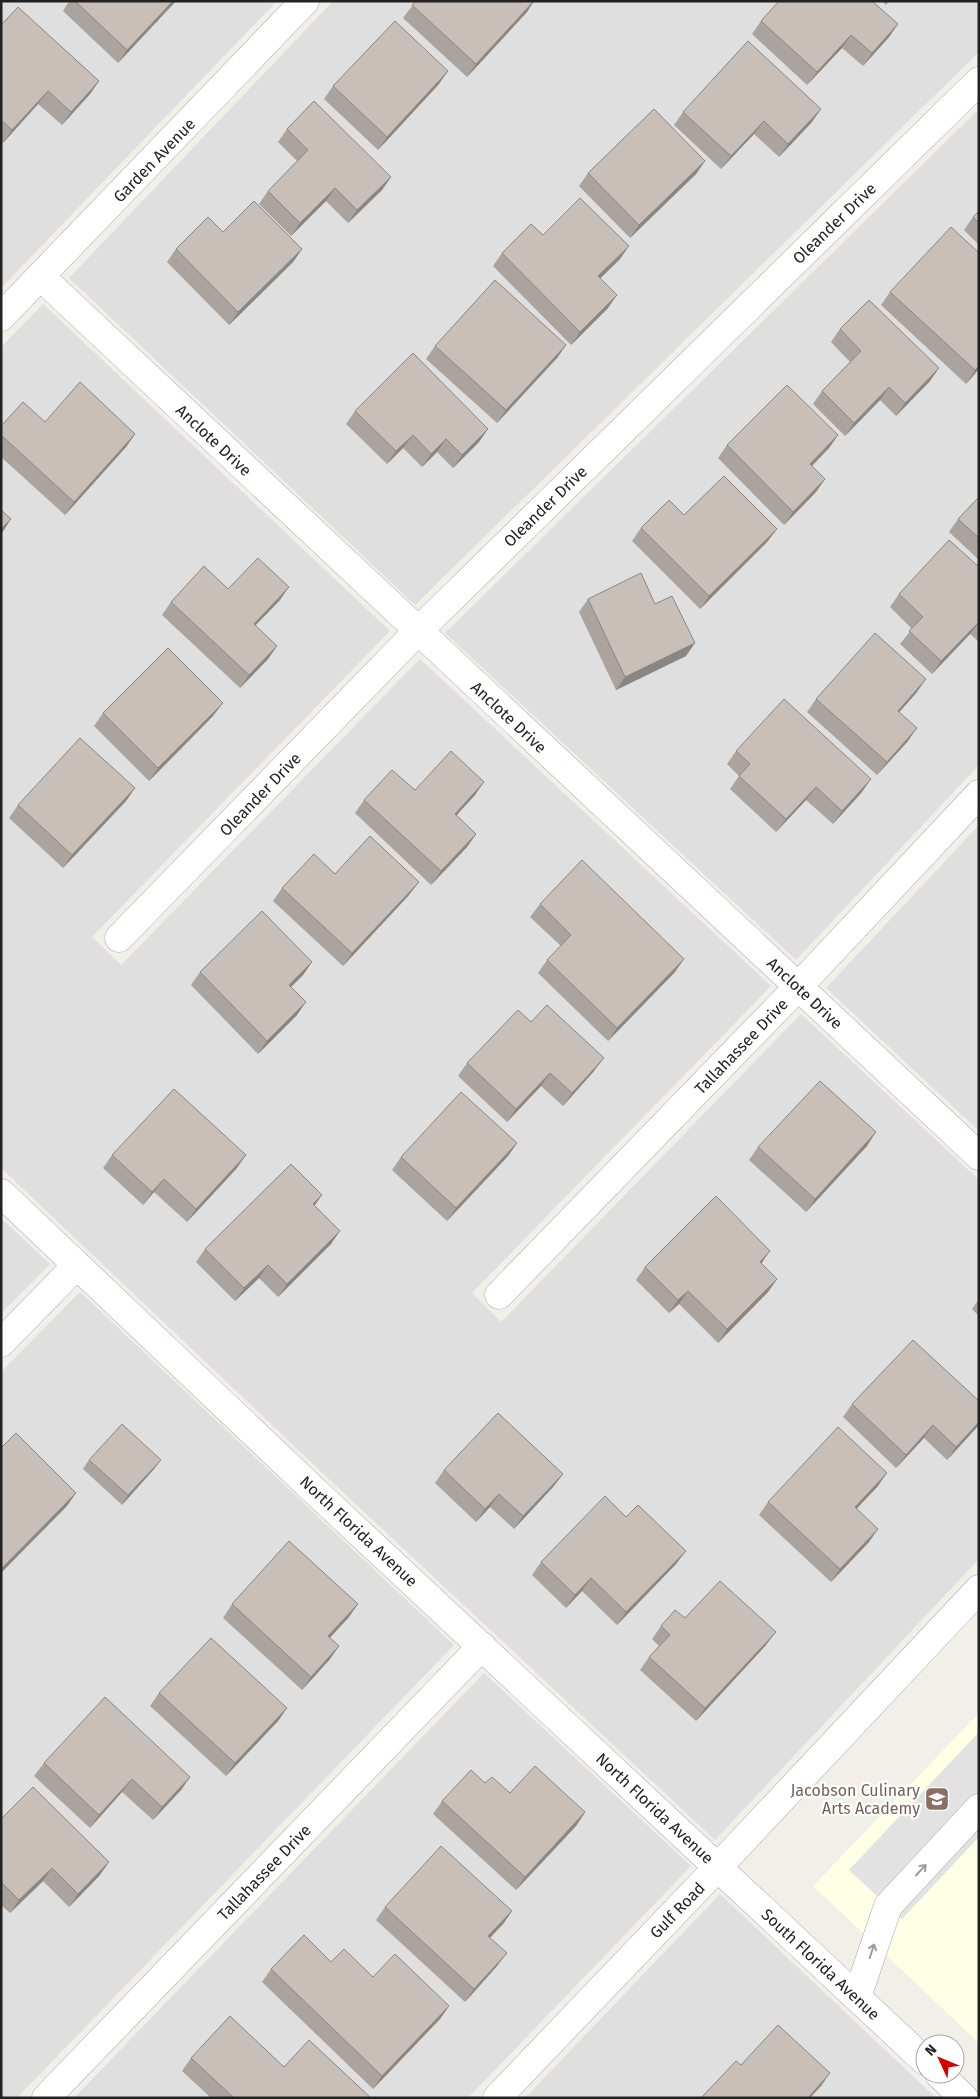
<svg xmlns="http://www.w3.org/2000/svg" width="980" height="2099" font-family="'Fira Sans',sans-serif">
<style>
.residential{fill:#e0dfdf}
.education{fill:#ffffe5}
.parking{fill:#e2e2e2}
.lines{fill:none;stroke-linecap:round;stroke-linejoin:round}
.minor-casing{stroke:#a9a9a9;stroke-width:29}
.minor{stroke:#fff;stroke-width:28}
.wall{fill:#aba49e}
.shaded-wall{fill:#8b8681}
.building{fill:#c7bfb8;stroke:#8b8681}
.oneway{stroke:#9c9c9c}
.labels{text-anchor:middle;stroke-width:4.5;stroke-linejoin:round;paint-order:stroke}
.street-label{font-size:16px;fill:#222;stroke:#fff}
.education-label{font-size:16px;fill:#785e54;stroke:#fff;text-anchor:end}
</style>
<rect width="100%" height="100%" fill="#f2efe9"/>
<!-- residential -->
<path class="residential" d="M1 1H277L1 288Z
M333 1H979V52L415 605 69 278Z
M979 109V765L796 960 445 633Z
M43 304 390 631 92 937 121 965 420 659 771 986 472 1293 501 1322 801 1014 979 1180V1559L715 1840 331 1481 1 1168V347Z
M979 825V1131L826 988Z
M1 1218 50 1264 1 1314Z
M80 1292 454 1645 17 2098H1V1372Z
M484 1673 691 1866 468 2098H74Z
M720 1894 936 2098H525Z"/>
<!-- education -->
<path class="education" d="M979 1713V2043L813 1886Z"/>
<!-- parking -->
<path class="parking" d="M979 1732V1837L902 1919 849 1870Z"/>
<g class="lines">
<defs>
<path id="minor" d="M41 277 979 1156
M1 317 305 1
M119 938 417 632 979 81
M1 1193 319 1495 925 2061
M499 1295 798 987 979 794
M1 1343 77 1265
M857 1997 888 1906 979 1808
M939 2074 964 2098
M46 2098 482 1646
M497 2098 718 1867 979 1589"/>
</defs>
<!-- minor casing -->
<use href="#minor" class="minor-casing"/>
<!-- minor -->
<use href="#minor" class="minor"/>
</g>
<!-- wall -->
<path class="wall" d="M69 1H176L118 63 63 11Z
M416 1H534L527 12 467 77 403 18Z
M882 1H889L886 5Z
M761 21 898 24 889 37 863 66 842 48 807 85 752 34Z
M1 25 99 81 90 94 62 125 38 104 3 143 1 141Z
M439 84 378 150 324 99 333 86Z
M683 112 812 122 779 157 754 134 721 169 674 125Z
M287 129 391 177 382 190 348 223 326 201 291 236 259 204 268 191 297 161 278 142Z
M705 161 696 174 630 238 579 186 588 173Z
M979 211V245L964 230 973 217Z
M223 232 302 249 293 262 229 325 167 262 176 249Z
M543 235 620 259 601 278 608 308 571 345 493 266 502 253Z
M979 253V369L966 384 881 305 890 292Z
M840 329 930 381 896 416 880 400 845 436 813 404 822 391 850 362 831 342Z
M566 345 557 358 497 423 426 359 435 346Z
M355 411 479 442 453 468 437 452 422 467 403 448 387 464 346 424Z
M1 426 135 434 126 447 65 515 1 457Z
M838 435 829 448 812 466 825 479 816 492 784 525 718 458 727 445Z
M979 497V560L949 532 958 519Z
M684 515 777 529 767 542 700 609 632 541 641 528Z
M979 567V642L970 634 932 674 900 644 912 629 890 607 899 594Z
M228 589 280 600 255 626 277 646 268 659 240 688 162 615 171 602Z
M588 599 655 604 686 656 616 690 579 612Z
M917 692 899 712 908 741 877 775 807 712 816 699Z
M103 713 213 716 149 781 94 726Z
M736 751 862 792 833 824 806 800 776 832 730 789 739 776 727 764Z
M135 788 126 801 63 868 9 818 18 805Z
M415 790 475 795 456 815 476 834 467 847 431 885 355 813 364 800Z
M335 874 409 895 343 966 273 901 282 888Z
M540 904 675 972 608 1041 538 973 547 960 561 946 530 917Z
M312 962 303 975 291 987 297 1015 258 1054 191 985 200 972Z
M531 1022 594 1071 563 1106 541 1086 507 1122 458 1076 467 1063Z
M517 1143 508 1156 447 1221 392 1170 401 1157Z
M867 1146 806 1212 749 1160 758 1147Z
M112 1155 237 1168 187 1222 154 1192 143 1205 103 1168Z
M322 1195 314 1205 331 1244 278 1297 259 1278 235 1301 196 1262 205 1249Z
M761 1264 777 1279 768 1292 718 1343 679 1304 669 1313 636 1280 645 1267Z
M979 1299V1316L972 1309Z
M852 1404 979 1425 947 1460 924 1438 896 1468 843 1417Z
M89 1460 154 1469 122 1505 83 1469Z
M444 1470 563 1474 553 1487 514 1529 490 1507 476 1522 435 1483Z
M878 1486 856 1509 869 1542 831 1582 759 1515 768 1502Z
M541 1562 676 1564 617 1625 582 1591 566 1608 532 1575Z
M232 1604 349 1617 330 1638 339 1646 330 1659 302 1690 223 1618Z
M685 1618 766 1645 696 1721 640 1670 649 1657 659 1646 652 1639 661 1626Z
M159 1693 287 1708 278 1721 226 1776 150 1706Z
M44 1763 190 1777 181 1790 153 1820 122 1792 90 1828 34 1776Z
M485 1783 510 1793 585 1812 576 1826 516 1890 433 1814 442 1801Z
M1 1819 109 1862 99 1876 69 1907 43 1881 10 1913 1 1905Z
M385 1907 512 1911 503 1924 490 1938 497 1966 465 2002 376 1920Z
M271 1969 373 1977 449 2006 440 2019 373 2089 262 1982Z
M191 2058 284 2067 371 2098H211L182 2071Z"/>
<!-- shaded-wall -->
<path class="shaded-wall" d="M173 1H176L118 63 127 50Z
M534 1 527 12 467 77 476 64Z
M898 24 889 37 863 66 872 53Z
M851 35 842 48 807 85 817 72Z
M448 71 439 84 378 150 387 137Z
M99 81 90 94 62 125 71 112Z
M48 91 38 104 3 143 12 130Z
M821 109 812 122 779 157 788 144Z
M764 121 754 134 721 169 731 156Z
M705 161 696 174 630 238 639 225Z
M391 177 382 190 348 223 357 210Z
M335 188 326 201 291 236 300 223Z
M629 246 620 259 589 289 598 276Z
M302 249 293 262 229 325 238 312Z
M617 295 608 308 571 345 580 332Z
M566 345 557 358 497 423 506 410Z
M979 366V369L966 384 975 370Z
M939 368 930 381 896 416 905 403Z
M889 387 880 400 845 436 854 423Z
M488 429 479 442 453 468 462 455Z
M135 434 126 447 65 515 74 502Z
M413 435 403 448 387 464 396 451Z
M838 435 829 448 801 477 810 464Z
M446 439 437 452 422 467 431 454Z
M825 479 816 492 784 525 793 512Z
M11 519 2 533H1V529Z
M777 529 767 542 700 609 709 596Z
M289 587 280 600 244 637 254 624Z
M979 622 970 634 932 674 941 661Z
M695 643 686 656 616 690 625 677Z
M277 646 268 659 240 688 249 675Z
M926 679 917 692 889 724 898 711Z
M223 703 213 716 149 781 158 768Z
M917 728 908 741 877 775 887 762Z
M871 779 862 792 833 824 842 811Z
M484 782 475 795 446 827 455 814Z
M816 787 806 800 776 832 786 819Z
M135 788 126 801 63 868 72 855Z
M476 834 467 847 431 885 441 871Z
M419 882 409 895 343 966 352 953Z
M684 959 675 972 608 1041 617 1028Z
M312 962 303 975 280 998 289 985Z
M306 1002 297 1015 258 1054 267 1041Z
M604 1058 594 1071 563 1106 572 1093Z
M550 1073 541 1086 507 1122 516 1109Z
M876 1132 867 1146 806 1212 815 1199Z
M517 1143 508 1156 447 1221 456 1208Z
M246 1155 237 1168 187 1222 196 1209Z
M164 1179 154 1192 143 1205 152 1192Z
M322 1195 313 1208V1204Z
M340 1231 331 1244 278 1297 287 1284Z
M770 1251 761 1264 760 1262Z
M268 1265 259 1278 235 1301 244 1288Z
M777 1279 768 1292 718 1343 727 1329Z
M688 1291 679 1304 669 1313 678 1300Z
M979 1422V1425L947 1460 956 1447Z
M933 1425 924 1438 896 1468 906 1455Z
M161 1460 154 1469 122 1505 128 1495Z
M887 1473 878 1486 846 1520 855 1507Z
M563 1474 553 1487 514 1529 523 1516Z
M76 1493 67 1506 1 1573V1569Z
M499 1494 490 1507 476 1522 485 1509Z
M878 1529 869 1542 831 1582 840 1569Z
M686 1551 676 1564 617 1625 626 1612Z
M591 1578 582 1591 566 1608 575 1595Z
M358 1604 349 1617 319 1649 328 1636Z
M776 1632 766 1645 696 1721 705 1708Z
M339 1646 330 1659 302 1690 311 1677Z
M287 1708 278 1721 226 1776 235 1763Z
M190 1777 181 1790 153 1820 162 1807Z
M132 1779 122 1792 90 1828 99 1815Z
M585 1812 576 1826 516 1890 525 1877Z
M109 1862 99 1876 69 1907 78 1894Z
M52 1868 43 1881 10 1913 19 1900Z
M512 1911 503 1924 479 1949 488 1936Z
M507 1953 497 1966 465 2002 474 1989Z
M449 2006 440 2019 373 2089 382 2076Z
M830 2073 821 2086 810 2098H808Z"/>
<!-- building -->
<path class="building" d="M75 1H173L127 50Z
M416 1H534L476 64 412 5Z
M779 1H872L898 24 872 53 851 35 817 72 761 21Z
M18 7 99 81 71 112 48 91 12 130 1 120V25Z
M395 21 448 71 387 137 333 86Z
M748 41 821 109 788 144 764 121 731 156 683 112Z
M314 101 391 177 357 210 335 188 300 223 268 191 308 150 287 129Z
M654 109 705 161 639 225 588 173Z
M580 198 629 246 598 276 617 295 580 332 502 253 531 224 543 235Z
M254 201 302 249 238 312 176 249 208 217 223 232Z
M979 211V223L973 217Z
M951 227 979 253V366L975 370 890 292Z
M495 280 566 345 506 410 435 346Z
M869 300 939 368 905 403 889 387 854 423 822 391 861 351 840 329Z
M413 353 488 429 462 455 446 439 431 454 413 435 396 451 355 411Z
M80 382 135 434 74 502 1 435V426L23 402 45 422Z
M787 385 838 435 810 464 825 479 793 512 727 445Z
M724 476 777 529 709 596 641 528 669 500 684 515Z
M979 497V538L958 519Z
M1 510 11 519 1 529Z
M949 540 979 567V622L941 661 909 631 923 617 899 594Z
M258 558 289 587 254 624 277 646 249 675 171 602 204 566 228 589Z
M641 573 655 604 672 596 695 643 625 677 588 599Z
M875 633 926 679 898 711 917 728 887 762 816 699Z
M168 648 223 703 158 768 103 713Z
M784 699 871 779 842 811 816 787 786 819 739 776 750 764 736 751Z
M80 738 135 788 72 855 18 805Z
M451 751 484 782 455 814 476 834 441 871 364 800 392 770 415 790Z
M370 836 419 882 352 953 282 888 314 854 335 874Z
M582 860 684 959 617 1028 547 960 571 935 540 904Z
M262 911 312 962 289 985 306 1002 267 1041 200 972Z
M547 1005 604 1058 572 1093 550 1073 516 1109 467 1063 518 1010 531 1022Z
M820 1081 876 1132 815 1199 758 1147Z
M174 1089 246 1155 196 1209 164 1179 152 1192 112 1155Z
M461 1092 517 1143 456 1208 401 1157Z
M291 1164 322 1195 313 1204 340 1231 287 1284 268 1265 244 1288 205 1249Z
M716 1196 770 1251 760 1262 777 1279 727 1329 688 1291 678 1300 645 1267Z
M913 1340 979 1401V1422L956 1447 933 1425 906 1455 852 1404Z
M498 1413 563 1474 523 1516 499 1494 485 1509 444 1470Z
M122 1424 161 1460 128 1495 89 1460Z
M838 1427 887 1473 855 1507 878 1529 840 1569 768 1502Z
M16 1433 76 1493 1 1569V1448Z
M605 1496 626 1517 638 1505 686 1551 626 1612 591 1578 575 1595 541 1562Z
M289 1541 358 1604 328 1636 339 1646 311 1677 232 1604Z
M720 1581 776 1632 705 1708 649 1657 670 1635 661 1626 675 1610 685 1618Z
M211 1638 287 1708 235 1763 159 1693Z
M105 1697 190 1777 162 1807 132 1779 99 1815 44 1763Z
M535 1766 585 1812 525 1877 442 1801 471 1770 485 1783 492 1777 510 1793Z
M33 1787 109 1862 78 1894 52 1868 19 1900 1 1882V1819Z
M441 1846 512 1911 488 1936 507 1953 474 1989 385 1907Z
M304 1935 331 1962 344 1949 373 1977 395 1954 449 2006 382 2076 271 1969Z
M230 2016 284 2067 309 2040 371 2098H234L191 2058Z
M778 2025 830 2073 808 2098H701L736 2061 741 2065Z"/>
<!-- one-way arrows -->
<defs><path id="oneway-shaft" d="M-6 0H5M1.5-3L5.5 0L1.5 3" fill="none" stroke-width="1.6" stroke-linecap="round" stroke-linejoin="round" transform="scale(1.25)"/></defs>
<g class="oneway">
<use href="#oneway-shaft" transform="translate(921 1870) rotate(-47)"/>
<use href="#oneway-shaft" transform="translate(872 1951) rotate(-72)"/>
</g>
<!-- icons -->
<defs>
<symbol id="school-square" viewBox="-11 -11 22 22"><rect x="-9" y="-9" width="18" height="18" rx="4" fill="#8d6e63" stroke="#fff"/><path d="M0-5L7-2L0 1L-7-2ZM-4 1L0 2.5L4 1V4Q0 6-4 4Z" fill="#fff"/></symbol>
</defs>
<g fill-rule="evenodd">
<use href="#school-square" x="923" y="1785" width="28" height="28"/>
</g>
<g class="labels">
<!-- street labels -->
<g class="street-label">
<text transform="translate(154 160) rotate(-46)" y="6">Garden Avenue</text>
<text transform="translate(834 223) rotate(-44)" y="6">Oleander Drive</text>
<text transform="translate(214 440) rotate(43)" y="6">Anclote Drive</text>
<text transform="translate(545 506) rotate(-44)" y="6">Oleander Drive</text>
<text transform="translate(509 717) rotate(43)" y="6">Anclote Drive</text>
<text transform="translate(260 794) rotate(-46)" y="6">Oleander Drive</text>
<text transform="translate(805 993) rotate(43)" y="6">Anclote Drive</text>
<text transform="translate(741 1046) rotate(-46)" y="6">Tallahassee Drive</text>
<text transform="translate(359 1531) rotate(43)" y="6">North Florida Avenue</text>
<text transform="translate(655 1808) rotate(43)" y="6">North Florida Avenue</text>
<text transform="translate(264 1872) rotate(-46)" y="6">Tallahassee Drive</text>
<text transform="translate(677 1910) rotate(-46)" y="6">Gulf Road</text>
<text transform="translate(821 1964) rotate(43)" y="6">South Florida Avenue</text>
</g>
<!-- education labels -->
<g class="education-label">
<text x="920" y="1796">Jacobson Culinary<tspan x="920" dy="18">Arts Academy</tspan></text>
</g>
</g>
<!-- border -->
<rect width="980" height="2099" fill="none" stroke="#222222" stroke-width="5"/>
<!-- north arrow -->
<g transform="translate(940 2059) rotate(314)"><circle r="24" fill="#ffffff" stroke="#a7a7a7"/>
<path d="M0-4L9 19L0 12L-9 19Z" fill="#d40000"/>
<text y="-8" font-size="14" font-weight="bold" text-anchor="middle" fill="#222222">N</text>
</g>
</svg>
